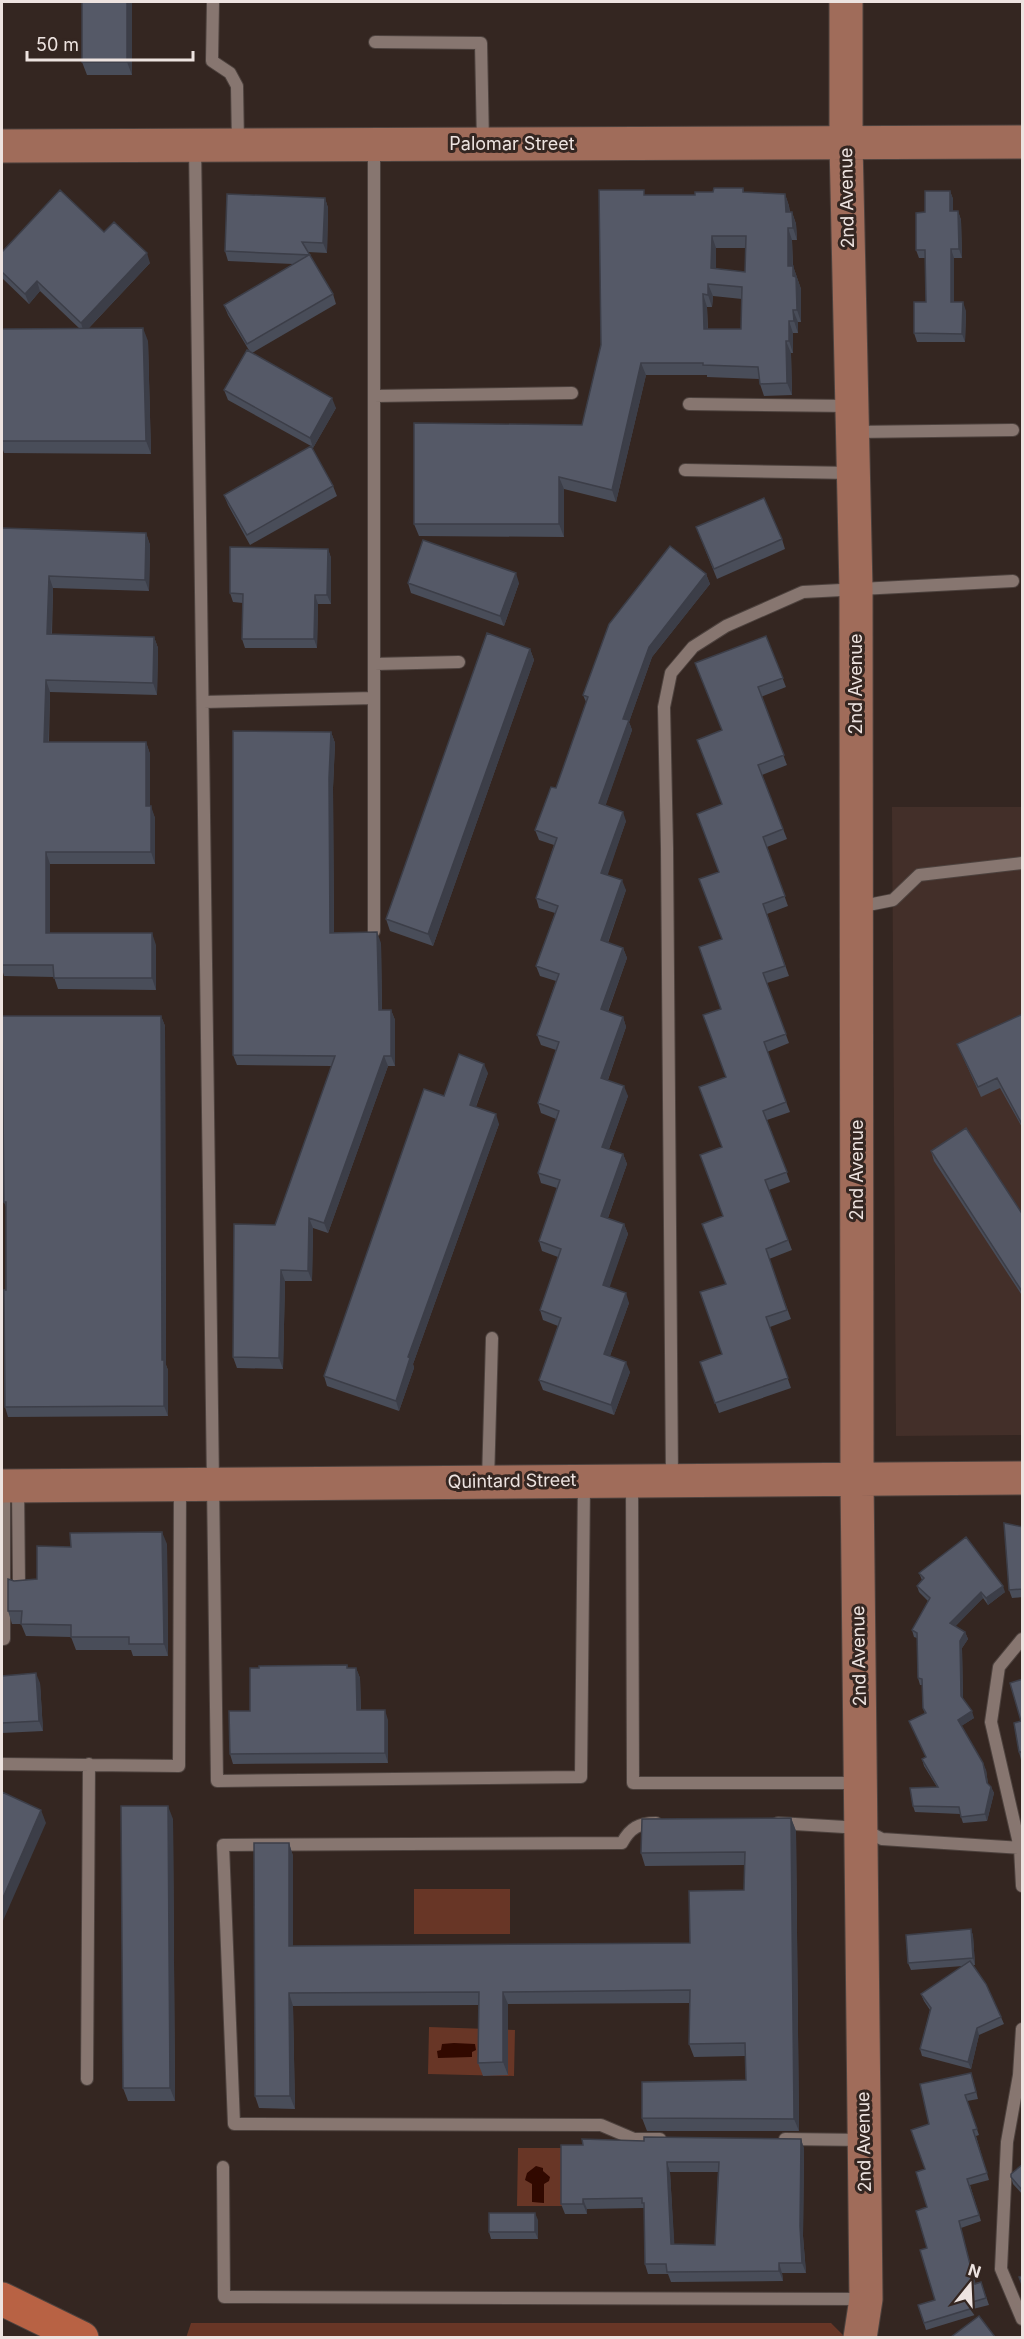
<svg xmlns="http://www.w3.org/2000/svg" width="1024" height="2339" font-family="Inter,sans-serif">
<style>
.built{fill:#432f29}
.green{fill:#683626}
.water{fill:#310900}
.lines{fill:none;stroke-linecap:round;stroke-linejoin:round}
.lane-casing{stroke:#4d423e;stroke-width:14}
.secondary-casing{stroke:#4d423e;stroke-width:35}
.primary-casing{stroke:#4d423e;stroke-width:35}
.lane{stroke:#877670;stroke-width:12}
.secondary{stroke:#a06c5a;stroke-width:33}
.primary{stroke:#b86244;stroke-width:33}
.wall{fill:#494d59;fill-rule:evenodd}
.shaded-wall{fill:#3c3e48}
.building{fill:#555967;stroke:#3c3e48;stroke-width:1.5;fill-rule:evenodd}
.labels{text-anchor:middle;stroke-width:6;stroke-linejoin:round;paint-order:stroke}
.street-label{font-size:18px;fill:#ede3e0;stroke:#342621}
</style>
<rect width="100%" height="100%" fill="#342621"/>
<!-- built -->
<path class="built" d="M892 807H1022V1435L896 1436Z"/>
<!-- green -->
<path class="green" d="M414 1889H510V1934H414Z
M429 2027 515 2030 514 2076 428 2074Z
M518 2148H561L562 2206H517Z
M191 2323H831L845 2337 186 2338Z"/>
<!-- water -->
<path class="water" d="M454 2043 475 2044 476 2050 472 2052V2057L438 2058 437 2051 441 2050 442 2044Z
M536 2166 543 2168V2171L550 2177 549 2181 544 2184V2203L532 2202V2184L525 2180 527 2173Z"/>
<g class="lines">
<defs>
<path id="lane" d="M213 2 212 61 230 73 237 86 238 144
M375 42 481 43 483 143
M195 146 217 1781 581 1777 584 1484
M374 396 572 393
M689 404 850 406
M854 432 1013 430
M685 470 852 473
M374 664 459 662
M203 702 374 698
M858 907 893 900 919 875 1022 863
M374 931V146
M672 1479 667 848 664 707 671 673 693 647 726 626 803 592 1013 581
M488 1481 492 1338
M632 1482 633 1783H858
M18 1487 19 1585
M2 1639H4V1487
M1022 1639 999 1667 991 1722 1020 1848 1022 1886
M2 1764 179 1766 180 1486
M656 1823C639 1823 630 1828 622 1843L223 1845 234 2124 601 2125 634 2139H660
M778 1823 861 1828 882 1839 1022 1848
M1022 2029 1019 2075 1007 2142 1001 2269 1022 2319
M87 2079 89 1764
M785 2139 864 2140
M223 2167 224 2297 865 2299"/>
<path id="secondary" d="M846 2V143L856 589 857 1479 866 2299 860 2338
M2 146 1022 142
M2 1486 1022 1478"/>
<path id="primary" d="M2 2299 82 2338"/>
</defs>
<!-- lane casing -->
<use href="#lane" class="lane-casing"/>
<!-- secondary casing -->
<use href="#secondary" class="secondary-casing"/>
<!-- primary casing -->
<use href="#primary" class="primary-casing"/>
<!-- lane -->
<use href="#lane" class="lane"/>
<!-- secondary -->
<use href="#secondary" class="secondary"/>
<!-- primary -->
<use href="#primary" class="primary"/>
</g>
<!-- wall -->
<path class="wall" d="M132 2V75H87L82 62Z
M743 188 744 192 785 194 789 206 790 212H792L796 224 797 240H792L793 266 801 289V322H798V333H793V353H791L792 395 764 396 760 384 759 379 707 377V375H646L616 502 564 489V537L419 536 414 524 582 425 646 195H695ZM716 248H745V272L716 269ZM713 296 742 299 741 329H708L707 307H712Z
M950 191 953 199V211H958L961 220 962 258H954V302L966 311 965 342H917L914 333 926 302 925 258H919L916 250 925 212Z
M325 198 328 208 327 253 308 252 333 294 336 304 252 353 336 408 313 448 311 447 333 486 337 496 250 545 228 505 224 495 311 446 228 400 224 390 250 352 228 315 224 305 293 264 228 261 225 251Z
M104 232 150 263 88 329 148 341 151 454 4 453 2 447V329H80L40 291 29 304 2 278V252Z
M696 527 782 539 785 549 717 579Z
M2 528 146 533 150 545 149 591 53 588 52 634 154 637 158 648 157 695 50 692 49 742H146L150 754V806L155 818V864H50V933L156 945V990L58 989 54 977 4 976 2 969Z
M328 549 331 558V604H318L317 648H245L242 639 243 603 233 602 230 593Z
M706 574 710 584 652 657 629 722 632 730 605 806 626 821 607 875 626 890 608 943 623 948 627 958 608 1012 623 1017 626 1027 608 1080 628 1096 609 1149 623 1154 627 1164 608 1218 624 1224 628 1234 609 1287 629 1303 610 1356 630 1372 614 1415 543 1390 539 1380 558 1326 543 1320 540 1310 558 1257 542 1251 539 1241 557 1188 541 1183 538 1173 556 1119 541 1113 538 1103 556 1050 541 1045 537 1035 556 981 540 976 536 966 555 913 539 908 536 898 554 845 539 840 535 830 556 788 586 702 583 695Z
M408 583H519L504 626 411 593Z
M766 636 786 687 761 697 787 765 762 775 787 839 767 847 788 906 767 914 789 976 767 983 789 1043 767 1052 790 1112 767 1120 790 1182 769 1190 792 1250 769 1259 791 1319 770 1327 791 1388 719 1413 700 1362 722 1354 726 1284 723 1216 722 1147 726 1077 721 1009 722 939 719 872 721 804V730Z
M530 649 534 660 433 946 390 931 386 919Z
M331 732 335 743 333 788 334 933 381 943 382 1010H391L395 1020V1066H388L328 1233 313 1228 312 1281H285L283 1369 237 1368 233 1357 332 1066 237 1065 233 1055Z
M1023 1014V1129L1000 1088 981 1097 961 1053 957 1044Z
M161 1016 165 1026 166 1365 168 1370V1416L8 1417 5 1407 6 1207 4 1202Z
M488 1073 476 1107 499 1124 413 1364 414 1368 399 1411 327 1386 324 1376 444 1096Z
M931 1151 1023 1215V1297L934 1161Z
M1023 1527V1597L1012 1598 1009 1590Z
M167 1544 168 1656H133L131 1650H76L71 1637 26 1636 21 1624H12L8 1611 14 1581 37 1579 71 1547Z
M919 1573 1005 1592 988 1605 983 1598 955 1626 965 1632 968 1639 962 1648 963 1700 974 1718 961 1726 986 1770 988 1784 991 1787 994 1793 987 1821 963 1823 960 1814 915 1812 913 1806 937 1787 924 1766 922 1759 926 1757 909 1721 925 1714 923 1708 922 1685H920L918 1678 917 1638 914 1637 912 1630 928 1601 919 1592 917 1586 922 1580Z
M347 1665 348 1668H356L360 1678 361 1710 388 1720V1763L233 1764 230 1754 250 1711Z
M2 1676 40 1683 43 1731 2 1733Z
M1023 1679V1759L1021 1760 1019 1752 1021 1721Z
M791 1818 796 1831 799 2131H647L642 2118 746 2080 745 2056 694 2057 689 2044 690 2003 508 2004V2075L483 2076 478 2063 479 2005 293 2006 295 2109 259 2108 255 2096 289 1843 293 1856V1946L690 1943 744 1890 745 1865 645 1866 641 1853Z
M173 1819 175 2101H128L123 2088Z
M971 1929 973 1936 975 1965H973L1001 2017 1004 2024 979 2035 971 2069 922 2056 920 2049 930 2010 924 2001 921 1994 963 1966 911 1970 908 1963Z
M973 2079 978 2099 967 2101 979 2135 976 2136 989 2180 970 2185 981 2221 961 2228 975 2283 981 2282 989 2305 973 2309 975 2315 926 2330 918 2305 935 2300 927 2248V2207L925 2169 929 2124Z
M801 2139 804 2149 803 2236 806 2273H782L783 2281 671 2282 668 2274H648L645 2264 644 2210V2208L587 2209V2214H565L561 2204 583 2145 644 2141ZM670 2172H718L715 2245 674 2244Z
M1023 2164V2195L1013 2184 1011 2177Z
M538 2220V2239H491L489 2232Z"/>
<!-- shaded-wall -->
<path class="shaded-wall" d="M127 2H132V75L127 62Z
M950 191 953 199V220L950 211Z
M785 194 789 206 790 224 786 212Z
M325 198 328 208 327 253 323 243Z
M958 211 961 220 962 258 959 249Z
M792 212 796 224 797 240 793 228Z
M788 228 792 240 793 278 788 266Z
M712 236 716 248V280L711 268Z
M951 249 954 258V311L951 302Z
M147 253 150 263 84 333 81 323Z
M793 266 801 289V322L797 310Z
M37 281 40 291 29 304 25 294Z
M708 284 713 296 712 307 708 295Z
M703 294 707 307 708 341 704 329Z
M963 302 966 311 965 342 962 334Z
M793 310 798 322V333L794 321Z
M789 321 793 333V353L789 341Z
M143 328 148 341 151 454 146 441Z
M786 341 791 353 792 395 787 383Z
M641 363 646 375 616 502 612 490Z
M332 398 336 408 313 448 310 438Z
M559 477 564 489V537L559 524Z
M146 533 150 545 149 591 145 580Z
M328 549 331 558V604L327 595Z
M516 573 519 583 504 626 500 616Z
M706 574 710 584 652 657 629 722 632 730 603 813 599 803 623 719 649 647Z
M49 576 53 588 51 646 47 634Z
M315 595 318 604 317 648 314 639Z
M154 637 158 648 157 695 153 683Z
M530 649 534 660 433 946 428 934Z
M46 680 50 692 48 754 44 742Z
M331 732 335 743 333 788 334 943 330 933 329 778Z
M146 742 150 754V818L146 806Z
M151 806 155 818V864L151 852Z
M623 812 626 821 605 883 601 873Z
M46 852 50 864V944L46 933Z
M622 880 626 890 605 950 601 940Z
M377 932 381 943 382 1020 379 1010Z
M152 933 156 945V990L152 978Z
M623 948 627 958 605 1019 601 1009Z
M391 1010 395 1020V1066L391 1056Z
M161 1016 165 1026 166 1365 168 1370V1416L164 1406 162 1360Z
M623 1017 626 1027 605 1088 601 1078Z
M384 1056 388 1066 328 1233 324 1223Z
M484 1064 488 1073 473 1114 470 1105Z
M624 1086 628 1096 606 1157 602 1147Z
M496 1114 499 1124 413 1364 414 1368 399 1411 396 1401 408 1357Z
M623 1154 627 1164 605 1226 601 1216Z
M309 1218 313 1228 312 1281 308 1271Z
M624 1224 628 1234 607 1295 603 1285Z
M281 1270 285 1281 283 1369 279 1358Z
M626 1293 629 1303 607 1364 604 1354Z
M626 1362 630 1372 614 1415 611 1405Z
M162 1532 167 1544 168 1656 164 1644Z
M1003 1586 1005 1592 988 1605 986 1598Z
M981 1592 983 1598 952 1630 950 1623Z
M965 1632 968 1639 962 1648 963 1703 961 1696 960 1641Z
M356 1668 360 1678 361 1720 357 1710Z
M36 1673 40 1683 43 1731 39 1721Z
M385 1710 388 1720V1763L385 1753Z
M972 1711 974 1718 960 1727 958 1720Z
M983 1763 986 1770 989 1790 987 1783Z
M991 1787 994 1793 987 1821 985 1814Z
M168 1806 173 1819 175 2101 170 2088Z
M41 1810 46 1823 2 1923V1900Z
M791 1818 796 1831 799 2131 794 2119Z
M289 1843 293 1856V1959L289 1946Z
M971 1929 973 1936 975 1965 973 1958Z
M503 1992 508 2004V2075L503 2062Z
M289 1993 293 2006 295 2109 290 2096Z
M977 2028 979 2035 971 2069 968 2062Z
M801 2139 804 2149 803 2236 806 2273 802 2263 800 2226Z
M667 2162 670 2172 675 2254 671 2244Z
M583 2199 587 2209V2214L583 2204Z
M535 2213 538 2220V2239L535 2232Z
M779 2263 782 2273 783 2281 779 2271Z"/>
<!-- building -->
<path class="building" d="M82 2H127V62H82Z
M714 188H743V192L785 194 786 212H792L793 228H788V266H793V276L796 277 797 310H793L794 321H789V341H786L787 383 760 384 758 367 703 365V363H641L612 490 559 477V524H414V423L582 425 601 345 599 190H644V195H695V192H713ZM712 236H746L745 272 711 268ZM708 284 742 287 741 329H704L703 294 708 295Z
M60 190 104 232 114 222 147 253 81 323 37 281 25 294 2 272V252Z
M925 191H950V211H958L959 249H951V302H963L962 334 914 333V302H926L925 250H916V213L925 212Z
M227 194 325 198 323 243 302 242 333 294 247 344 224 305 309 255 225 251Z
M143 328 146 441H2V329Z
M247 350 332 398 310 438 224 390Z
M311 446 333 486 247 535 224 495Z
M764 498 782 539 714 569 696 527Z
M2 528 146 533 145 580 49 576 47 634 154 637 153 683 46 680 44 742H146V806H151V852H46V933H152V978H54L53 965H2Z
M423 540 516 573 500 616 408 583Z
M670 546 706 574 649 647 623 719 629 720 599 803 623 812 601 873 622 880 601 940 623 948 601 1009 623 1017 601 1078 624 1086 602 1147 623 1154 601 1216 624 1224 603 1285 626 1293 604 1354 626 1362 611 1405 539 1380 561 1318 540 1310 561 1249 539 1241 560 1180 538 1173 559 1111 538 1103 559 1042 537 1035 559 974 536 966 558 906 536 898 557 838 535 830 551 787 556 788 588 697 583 695 609 624Z
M230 547 328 549 327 595H315L314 639H242L243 594 230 593Z
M487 633 530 649 428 934 386 919Z
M766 636 783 678 758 687 784 755 758 765 783 829 763 837 785 896 763 904 785 966 763 973 786 1034 764 1042 786 1102 763 1111 787 1172 765 1180 788 1240 766 1249 787 1310 766 1317 788 1378 715 1403 700 1362 722 1354 700 1292 726 1284 702 1224 723 1216 700 1155 722 1147 699 1087 726 1077 703 1015 721 1009 699 947 722 939 699 879 719 872 697 814 722 804 697 740 722 730 695 663Z
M233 731 331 732 329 778 330 933 377 932 379 1010H391V1056H384L324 1223 309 1218 308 1271 281 1270 279 1358 233 1357 234 1224 275 1225 335 1056 233 1055Z
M1023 1014V1126L997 1078 978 1087 957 1044Z
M2 1016H161L162 1360H164V1406L5 1407 4 1290H6V1202H4Z
M459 1054 484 1064 470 1105 496 1114 408 1357 410 1358 396 1401 324 1376 424 1089 444 1096Z
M966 1128 1023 1215V1293L931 1151Z
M1004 1523 1023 1527V1589L1009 1590Z
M162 1532 164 1644H129V1637H71V1625L21 1624 22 1611H8V1579L14 1581 37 1579V1546L71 1547 70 1533Z
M966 1537 1003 1586 986 1598 981 1592 950 1623 965 1632 960 1641 961 1696 972 1711 958 1720 983 1763 987 1783 991 1787 985 1814 961 1817 959 1807 913 1806 910 1788 938 1787 922 1759 926 1757 909 1721 926 1713 923 1708 922 1679 918 1678 917 1633 912 1630 930 1598 917 1586 924 1578 919 1573Z
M347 1665V1668H356L357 1710H385V1753L230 1754 229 1711H250V1668H259V1666Z
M36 1673 39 1721 2 1723V1676Z
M1023 1679V1754L1022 1752H1019L1014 1723 1021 1721 1010 1683Z
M2 1792 41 1810 2 1900Z
M121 1806H168L170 2088H123Z
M791 1818 794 2119 642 2118V2082L746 2080 745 2043 689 2044 690 1990 503 1992V2062L478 2063 479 1992 289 1993 290 2096H255L254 1843H289V1946L690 1943 689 1891 744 1890 745 1852 641 1853 642 1819Z
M971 1929 973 1958 908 1963 906 1935Z
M970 1961 986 1984 1001 2017 977 2028 968 2062 920 2049 931 2008 921 1994Z
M971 2073 976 2092 965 2095 977 2129 973 2130 987 2173 967 2179 979 2215 959 2221 975 2284 981 2282 986 2298 969 2303 973 2308 924 2323 918 2305 935 2300 920 2250 927 2248 916 2211 927 2207 916 2172 925 2169 911 2130 929 2124 920 2084Z
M644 2137 801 2139 800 2226 802 2263H779V2271L667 2272 666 2264H645L644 2203H642V2198L583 2199V2204H561V2145H583L582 2139 644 2141ZM667 2162H719L715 2245 671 2244Z
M1023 2164V2191L1011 2177V2174Z
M489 2213H535V2232H489Z
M1023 2276V2287L1019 2277Z
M979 2316 995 2337H951Z"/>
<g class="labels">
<!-- street labels -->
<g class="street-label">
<text x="512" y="150">Palomar Street</text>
<text transform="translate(847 198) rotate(-91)" y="6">2nd Avenue</text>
<text transform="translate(856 684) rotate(-90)" y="6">2nd Avenue</text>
<text transform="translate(857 1170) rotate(-90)" y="6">2nd Avenue</text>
<text transform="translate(512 1481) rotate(-1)" y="6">Quintard Street</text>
<text transform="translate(859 1656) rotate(-91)" y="6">2nd Avenue</text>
<text transform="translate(864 2142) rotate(-91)" y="6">2nd Avenue</text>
</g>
</g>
<!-- border -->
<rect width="1024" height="2339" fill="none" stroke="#ede3e0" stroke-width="6"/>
<!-- north arrow -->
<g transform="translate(970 2285) rotate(18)" stroke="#342621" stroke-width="4.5" paint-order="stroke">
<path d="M0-4.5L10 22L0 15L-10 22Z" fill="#ede3e0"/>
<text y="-9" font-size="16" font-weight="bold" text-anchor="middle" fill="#ede3e0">N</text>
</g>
<!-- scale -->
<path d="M27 51v9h166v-9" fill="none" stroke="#ede3e0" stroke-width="3"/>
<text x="36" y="51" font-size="18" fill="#ede3e0" stroke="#342621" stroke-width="4.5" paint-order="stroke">50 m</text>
</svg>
